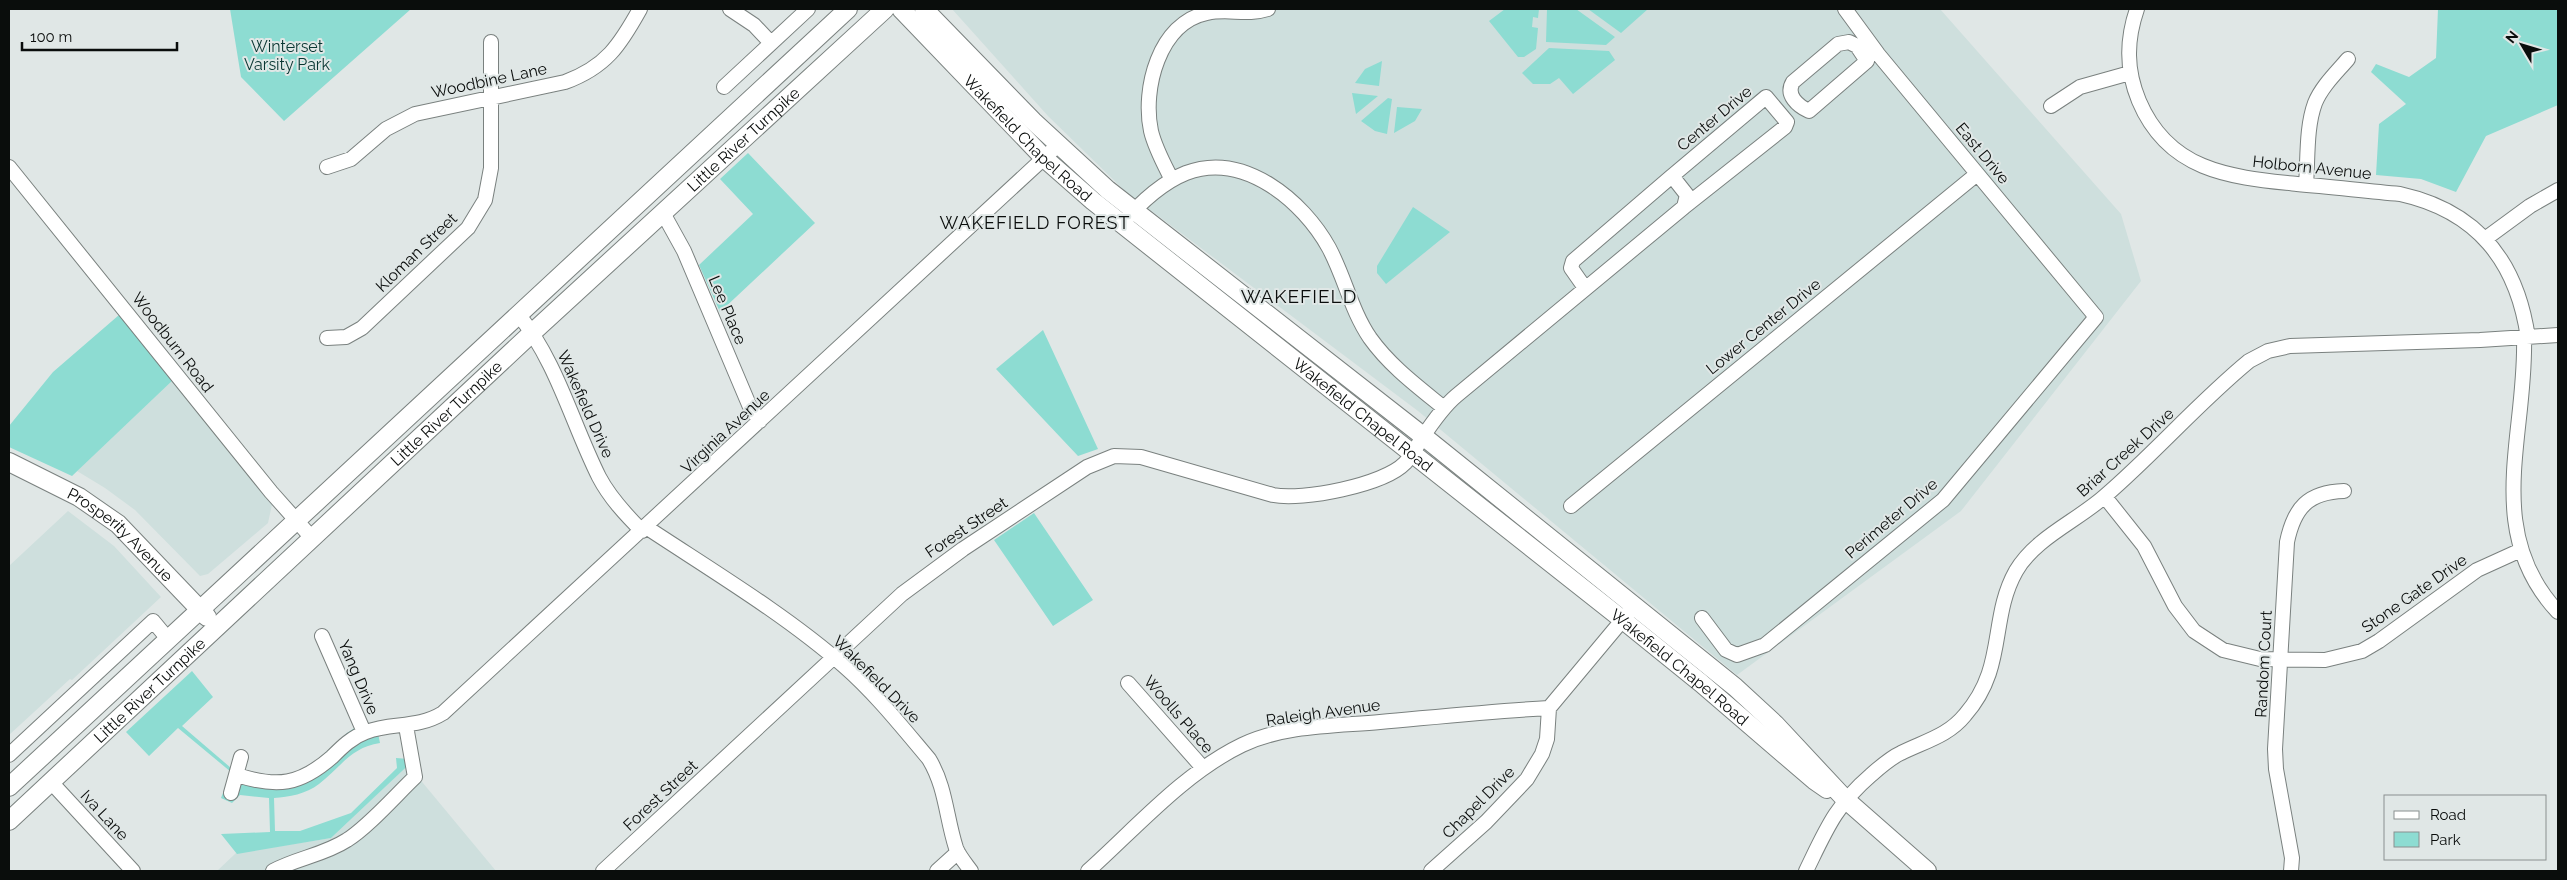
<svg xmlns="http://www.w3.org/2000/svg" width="2567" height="880" font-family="Raleway,sans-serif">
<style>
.built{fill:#cedfdd}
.green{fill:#8ddcd2}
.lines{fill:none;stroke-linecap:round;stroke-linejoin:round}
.minor-casing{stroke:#7a817f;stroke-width:16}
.major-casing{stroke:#7a817f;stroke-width:20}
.minor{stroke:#fff;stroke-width:14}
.major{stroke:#fff;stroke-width:18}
.labels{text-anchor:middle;stroke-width:4;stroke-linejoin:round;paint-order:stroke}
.park-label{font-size:16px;fill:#083632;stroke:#e0e7e6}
.street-label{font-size:16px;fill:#0a0d0c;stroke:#e0e7e6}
.neighbourhood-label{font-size:18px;letter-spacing:1px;fill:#0a0d0c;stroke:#e0e7e6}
.quarter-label{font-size:19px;letter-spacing:1px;fill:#0a0d0c;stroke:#e0e7e6}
</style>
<rect width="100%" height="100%" fill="#e0e7e6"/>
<!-- built -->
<path class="built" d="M952 9H1940L2121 214 2141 281 1961 511 1737 675 1418 411 1125 191 1048 116Z
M173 380 273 500 268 523 208 574 200 576 135 510 105 488 77 471Z
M68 511 114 546 161 597 72 680 70 679 9 735V566Z
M408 765 496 871H217L236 853 331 838Z"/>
<!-- green -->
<path class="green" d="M230 9H411L284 121 241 77Z
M1505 9H1539L1538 18 1533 17 1532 27 1538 28 1536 49 1524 57H1518L1489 21Z
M1547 9H1576L1615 37 1606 45 1546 42Z
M1588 9H1648L1621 33Z
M2438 9H2558V105L2486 136 2456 192 2421 179 2376 175 2379 124 2406 104 2371 72 2376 64 2409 77 2436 58Z
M1549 48 1609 51 1615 60 1573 94 1559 78 1550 84H1533L1522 73Z
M1382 61 1379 86 1355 83 1365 69Z
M1352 93 1378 96 1356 114Z
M1388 98 1392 99 1387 134 1375 131 1361 121Z
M1397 107 1422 109 1415 121 1394 133Z
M748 153 815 223 720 312 699 265 753 214 720 179Z
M1413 207 1450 232 1386 284 1377 273V266Z
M119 315 173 380 72 476 9 447V426L53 372Z
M1043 330 1098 449 1078 456 996 369Z
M1034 513 1093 600 1053 626 994 540Z
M192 671 213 697 182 726 231 768 275 779 307 769 347 733 356 727 378 733 380 743C351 747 340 768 319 784 306 794 289 797 274 798L275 831H300L351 813 397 768 396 758 409 759 419 755 331 838 237 854 221 834 270 832 269 798 240 795 232 803 221 798 231 772 178 728 149 756 126 732Z"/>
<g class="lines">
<defs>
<path id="minor" d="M730 9 754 25 771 43
M2137 9C2126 41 2126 70 2139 101 2169 172 2231 177 2297 184 2332 187 2366 191 2400 194 2477 211 2517 261 2528 338
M1849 42 1857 46 1867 61 1809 111C1798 106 1785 95 1793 82L1838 44Z
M724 87 808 9
M2051 106 2080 87 2130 73
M9 167 271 492 312 538
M327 167 351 159 386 129 415 114 565 82C606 67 620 45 640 9
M1172 180C1164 164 1155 148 1151 131 1142 89 1159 23 1207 13 1228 8 1246 16 1268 9
M2306 185C2308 159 2306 127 2315 103 2322 86 2337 72 2348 59
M663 213 684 251 750 407 760 421
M1121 225C1139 204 1161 183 1186 173 1244 151 1303 201 1329 248 1345 278 1351 310 1370 338 1390 366 1417 386 1444 408
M2485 239 2530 206 2558 190
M1585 288 1571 268 1573 261 1672 176 1687 195 1684 207
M518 314C557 362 572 423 599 477 610 498 626 515 642 531
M327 338 346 337 362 328 468 228 485 200 491 168V42
M2524 338C2527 434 2482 531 2558 612
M2105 497 2144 546 2175 606 2194 631 2223 650 2260 659 2325 660 2362 651 2379 641 2477 570 2521 550
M1571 506 1977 174
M646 527C711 570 786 615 844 666 875 693 902 727 929 759 946 787 946 817 956 848 959 856 966 864 971 871
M1702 618 1726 650 1737 655 1765 645 1943 500 2096 317 1878 54 1845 9
M322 636 364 732
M1128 683 1203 768
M9 755 153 621 168 639
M237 775C277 788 300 785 332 757 342 747 352 737 366 732 392 722 417 729 443 713L1058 145
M51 782 133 871
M231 793 241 757
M273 871C297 858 324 855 347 840 368 827 396 795 415 777L406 726
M603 871 902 594 963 549 1087 467 1114 456 1141 457 1273 495C1302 501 1384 485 1405 463 1412 456 1417 446 1422 438 1432 423 1443 407 1456 396L1684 207 1785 127 1787 122 1766 97 1672 176
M937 871 958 852
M1088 871C1136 828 1184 773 1242 745 1284 725 1335 726 1380 722 1436 717 1493 711 1549 708
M1431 871 1486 822 1527 779 1542 754 1547 739 1549 708 1635 605
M1806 871C1826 830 1835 806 1871 775 1880 767 1890 758 1901 753 1925 741 1948 736 1965 715 2007 667 1989 619 2016 571 2035 538 2077 521 2105 496 2155 453 2198 403 2249 361L2268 351 2290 346 2480 340 2558 335
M2291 871 2292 858 2276 769 2275 749 2287 542C2294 508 2308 492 2344 491"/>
<g id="major">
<path id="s1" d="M901 9 1044 158 1093 201 1623 620 1701 683 1814 780 1827 789"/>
<path d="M924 9 1033 121 1108 190 1423 436 1735 687 1775 724 1845 799 1927 871"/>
<path id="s2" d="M9 462 79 497 118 524 207 617"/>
<path d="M9 787 848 9"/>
<path id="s3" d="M9 821 533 332 885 9"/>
</g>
</defs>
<!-- minor casing -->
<use href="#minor" class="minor-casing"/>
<!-- major casing -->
<use href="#major" class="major-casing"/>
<!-- minor -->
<use href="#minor" class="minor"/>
<!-- major -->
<use href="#major" class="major"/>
</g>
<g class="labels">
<!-- park labels -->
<g class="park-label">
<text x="287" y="52">Winterset<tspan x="287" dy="18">Varsity Park</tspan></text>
</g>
<!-- street labels -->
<g class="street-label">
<text transform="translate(489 80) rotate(-12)" y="6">Woodbine Lane</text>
<text transform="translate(1714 118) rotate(-40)" y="6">Center Drive</text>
<text dy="6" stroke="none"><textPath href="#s1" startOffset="181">Wakefield Chapel Road</textPath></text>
<text dy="6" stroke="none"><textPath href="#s3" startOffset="1002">Little River Turnpike</textPath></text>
<text transform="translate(1983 153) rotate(50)" y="6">East Drive</text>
<text transform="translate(2312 167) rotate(6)" y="6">Holborn Avenue</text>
<text transform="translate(416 252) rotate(-44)" y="6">Kloman Street</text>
<text transform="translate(728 310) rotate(67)" y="6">Lee Place</text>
<text transform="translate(1763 326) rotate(-39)" y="6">Lower Center Drive</text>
<text transform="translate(173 342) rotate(52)" y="6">Woodburn Road</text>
<text transform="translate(586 404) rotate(66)" y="6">Wakefield Drive</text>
<text dy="6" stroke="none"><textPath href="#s3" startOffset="598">Little River Turnpike</textPath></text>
<text dy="6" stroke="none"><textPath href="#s1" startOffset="616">Wakefield Chapel Road</textPath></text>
<text transform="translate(725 431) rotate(-43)" y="6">Virginia Avenue</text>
<text transform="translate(2125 452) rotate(-42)" y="6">Briar Creek Drive</text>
<text transform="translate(1891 518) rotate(-40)" y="6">Perimeter Drive</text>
<text transform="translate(966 527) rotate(-34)" y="6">Forest Street</text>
<text dy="6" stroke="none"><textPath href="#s2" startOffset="134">Prosperity Avenue</textPath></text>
<text transform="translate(2414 593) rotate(-35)" y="6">Stone Gate Drive</text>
<text transform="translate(2263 664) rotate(-87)" y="6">Random Court</text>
<text dy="6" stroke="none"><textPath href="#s1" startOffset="1021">Wakefield Chapel Road</textPath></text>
<text transform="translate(359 677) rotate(67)" y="6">Yang Drive</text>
<text transform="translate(877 679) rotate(45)" y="6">Wakefield Drive</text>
<text dy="6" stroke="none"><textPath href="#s3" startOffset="192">Little River Turnpike</textPath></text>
<text transform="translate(1323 712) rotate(-8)" y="6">Raleigh Avenue</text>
<text transform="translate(1179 714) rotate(49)" y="6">Woolls Place</text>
<text transform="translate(660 795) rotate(-43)" y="6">Forest Street</text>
<text transform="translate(1478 802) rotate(-45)" y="6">Chapel Drive</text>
<text transform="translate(105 815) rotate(47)" y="6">Iva Lane</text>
</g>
<!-- neighbourhood labels -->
<g class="neighbourhood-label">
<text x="1035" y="229">WAKEFIELD FOREST</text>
</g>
<!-- quarter labels -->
<g class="quarter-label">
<text x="1299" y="303">WAKEFIELD</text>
</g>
</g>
<!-- border -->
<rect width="2567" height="880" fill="none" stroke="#0a0d0c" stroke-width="20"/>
<!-- legend -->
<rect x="2384" y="795" width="162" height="65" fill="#e0e7e6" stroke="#8a908f"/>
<rect x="2394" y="811" width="25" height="8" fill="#ffffff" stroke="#8a908f"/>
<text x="2430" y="820" font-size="15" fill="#0a0d0c">Road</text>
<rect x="2394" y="832" width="25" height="15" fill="#8ddcd2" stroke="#8a908f"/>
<text x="2430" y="845" font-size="15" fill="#0a0d0c">Park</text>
<!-- north arrow -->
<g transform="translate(2522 45) rotate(308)" stroke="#e0e7e6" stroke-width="4" paint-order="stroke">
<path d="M0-4L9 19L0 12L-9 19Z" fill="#0a0d0c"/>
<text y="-8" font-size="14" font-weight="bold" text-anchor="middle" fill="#0a0d0c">N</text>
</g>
<!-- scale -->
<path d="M22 42v8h155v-8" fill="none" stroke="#0a0d0c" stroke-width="2.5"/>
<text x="30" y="42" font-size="15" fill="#0a0d0c" stroke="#e0e7e6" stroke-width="4" paint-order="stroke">100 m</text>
</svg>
